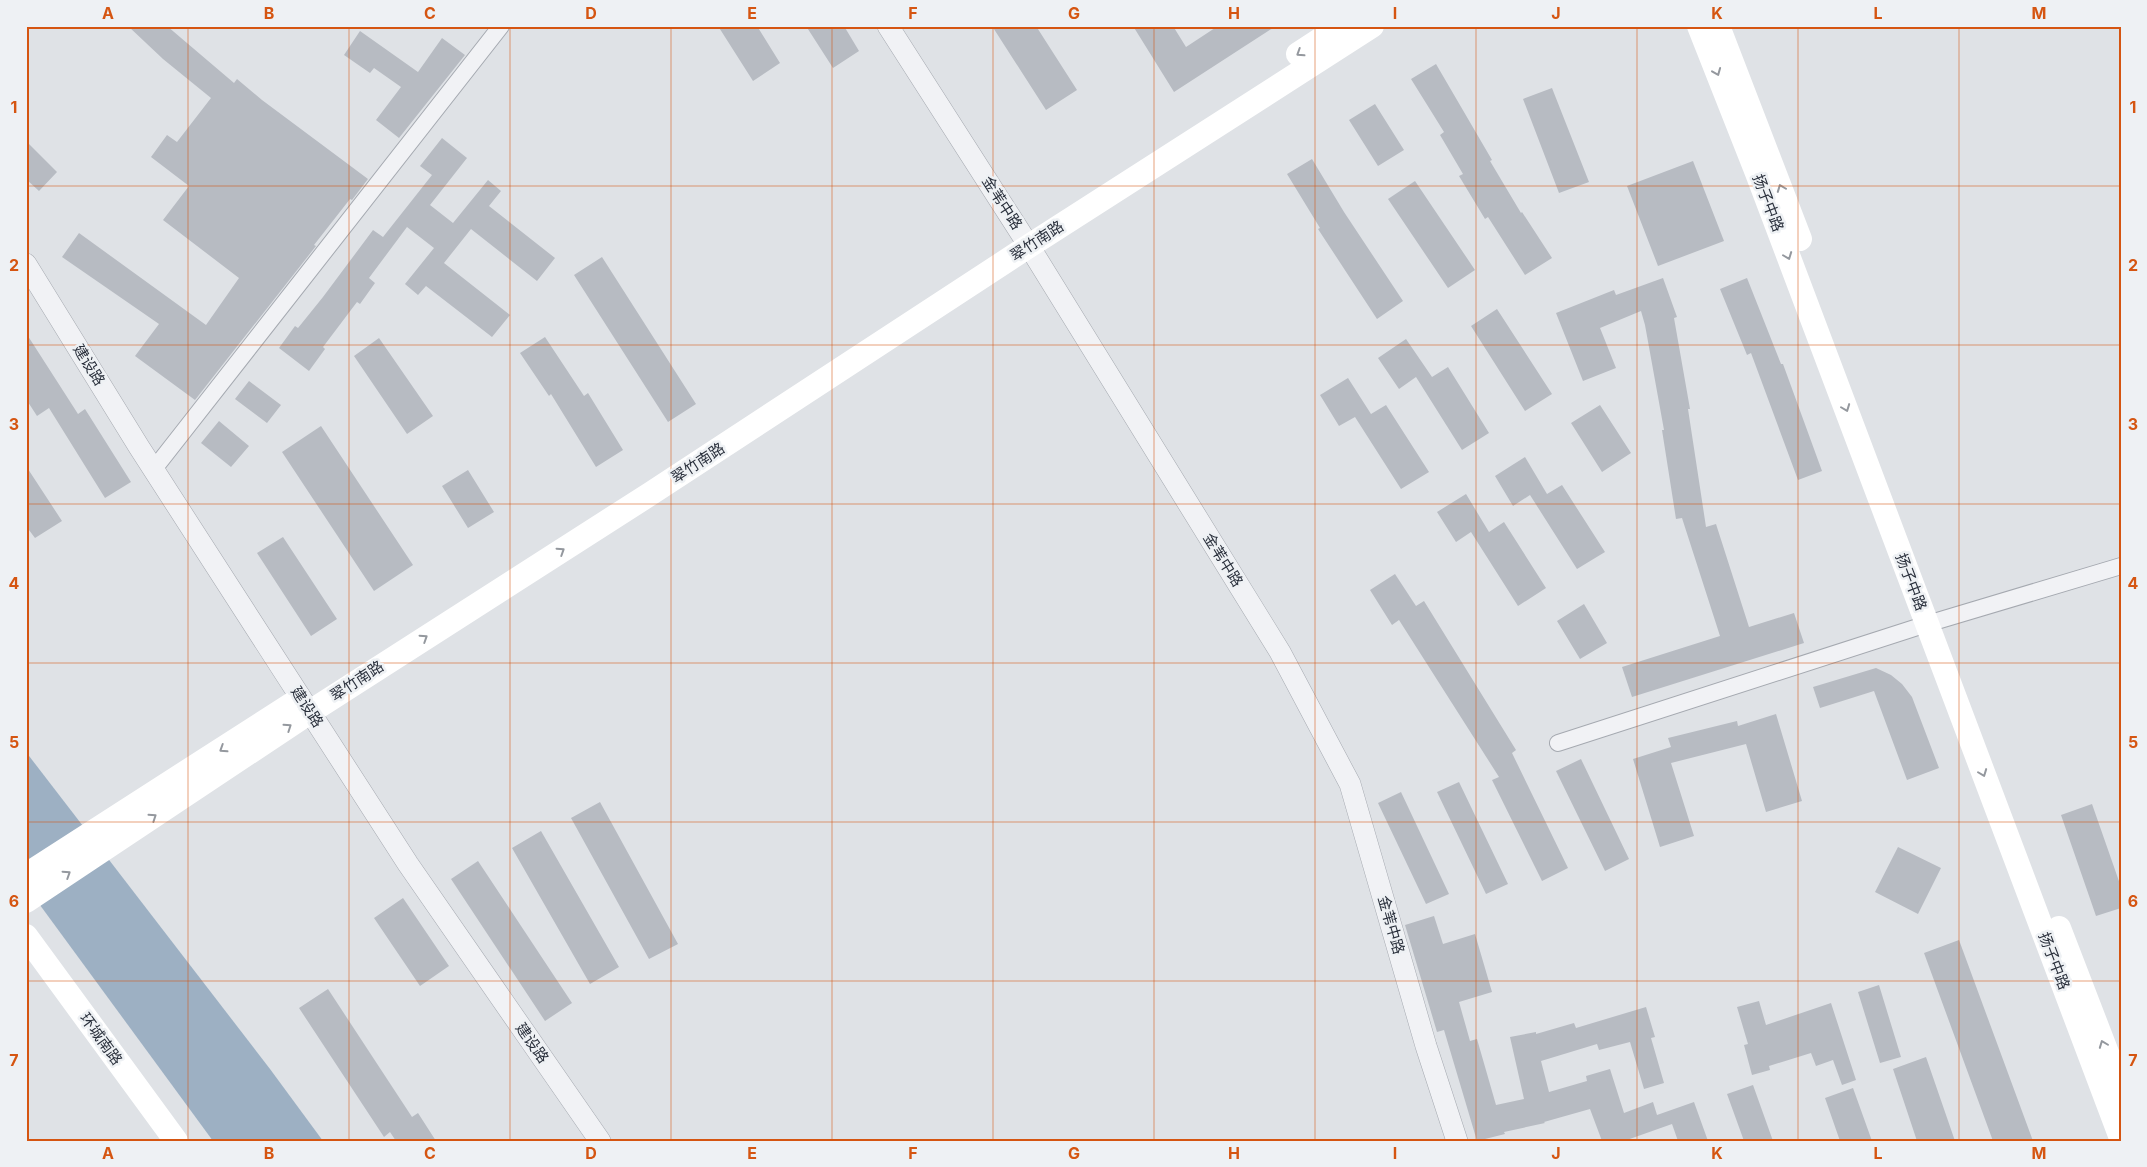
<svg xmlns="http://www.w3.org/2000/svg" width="2147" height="1167" font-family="Inter,'Noto Sans SC',sans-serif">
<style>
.water{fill:#9db0c3}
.building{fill:#b7bbc2}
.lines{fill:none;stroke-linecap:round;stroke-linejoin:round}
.minor-casing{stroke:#a5a9b0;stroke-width:18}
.tertiary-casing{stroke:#a5a9b0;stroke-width:22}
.minor{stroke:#f1f2f5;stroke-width:16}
.tertiary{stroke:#f1f2f5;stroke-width:21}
.secondary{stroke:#fff;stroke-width:24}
.oneway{stroke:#94989e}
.grid{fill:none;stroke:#d55511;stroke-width:1;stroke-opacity:0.55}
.labels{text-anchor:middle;stroke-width:5;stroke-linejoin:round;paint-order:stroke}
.street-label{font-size:15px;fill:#2a303c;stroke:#eef1f4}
.neatline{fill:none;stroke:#d55511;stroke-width:2}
.grid-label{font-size:16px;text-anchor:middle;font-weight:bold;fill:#d55511}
</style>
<rect width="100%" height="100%" fill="#dfe2e6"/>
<!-- water -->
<path class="water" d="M26 752 270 1069 323 1141H213L26 886Z"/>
<!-- building -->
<path class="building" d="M128 26H167L234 83 237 79 262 100 368 179 352 200 350 199 314 245 316 246 195 400 135 356 159 324 62 257 79 233 206 325 239 278 163 220 189 186 151 157 167 135 177 142 211 98 163 59Z
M718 26H757L780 63 753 81Z
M806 26H844L859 51 833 68Z
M992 26H1036L1077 90 1046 110Z
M1133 26H1173L1186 47 1218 26H1276L1174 92Z
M360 31 418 72 442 38 465 55 399 138 376 120 401 87 374 68 370 73 344 55Z
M1436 64 1492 160 1490 161 1521 213 1522 212 1552 258 1525 275 1488 217 1485 219 1459 176 1463 174 1440 135 1444 132 1411 79Z
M1552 88 1589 182 1559 193 1523 99Z
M1375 104 1404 150 1378 166 1349 120Z
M442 138 467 158 430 205 453 223 488 180 501 191 489 206 555 258 537 281 471 229 444 263 510 315 492 337 426 286 418 295 405 284 434 248 407 227 369 278 375 283 360 304 357 302 323 347 325 349 309 371 279 348 295 326 298 328 323 297 373 230 383 237 432 175 420 166Z
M26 141 57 172 39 191 26 179Z
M1312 159 1344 212 1403 301 1377 319 1318 229 1320 228 1287 174Z
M1693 161 1724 241 1658 266 1627 186Z
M1415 181 1475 270 1448 288 1388 199Z
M602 257 696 404 668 422 574 275Z
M1663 278 1677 317 1674 318 1690 409H1688L1706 527 1716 524 1749 627 1794 613 1804 643 1632 697 1622 667 1720 636 1682 518 1676 519 1662 430H1664L1645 325 1641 311 1600 328 1616 368 1583 381 1556 313 1614 290 1616 295Z
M1747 278 1781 364H1783L1822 471 1798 480 1751 353 1747 355 1720 289Z
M1497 309 1552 394 1525 411 1471 326Z
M26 333 78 414 85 409 131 482 105 498 49 408 37 416 26 399Z
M545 337 584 396 588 393 623 450 596 467 551 394 549 396 520 353Z
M379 338 433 416 407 434 354 356Z
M1406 339 1432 377 1448 367 1489 433 1462 450 1416 377 1399 389 1378 358Z
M1348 378 1371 414 1386 405 1429 472 1401 489 1355 417 1339 426 1320 395Z
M249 381 281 405 267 423 235 399Z
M1600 405 1631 453 1602 472 1571 423Z
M219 421 249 446 231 467 201 443Z
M321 426 413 565 374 591 282 452Z
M1525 457 1547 494 1562 485 1605 552 1577 569 1530 495 1513 506 1495 476Z
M26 466 62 521 35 538 26 526Z
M468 470 494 512 468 528 442 486Z
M1466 494 1489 532 1504 522 1546 588 1518 606 1471 532 1456 542 1437 512Z
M283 537 337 619 311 636 257 553Z
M1395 574 1416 606 1424 601 1516 750 1512 753 1568 868 1542 881 1492 780 1499 777 1399 620 1392 625 1370 590Z
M1584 604 1607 643 1580 659 1557 621Z
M1876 668 1891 675 1902 684 1912 697 1939 768 1907 780 1874 691 1820 708 1813 687Z
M1776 714 1802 801 1766 812 1746 744 1671 763 1694 836 1660 847 1633 759 1671 747 1668 738 1737 721 1738 726Z
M1581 759 1629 859 1605 871 1556 771Z
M1459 782 1508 884 1486 894 1437 792Z
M1401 792 1449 894 1426 904 1378 803Z
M600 802 678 944 649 959 571 818Z
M2092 804 2121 887V908L2096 916 2061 815Z
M541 831 619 967 590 984 512 848Z
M1898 847 1941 868 1918 914 1875 892Z
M478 861 572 1003 545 1021 451 879Z
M403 898 449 966 420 986 374 918Z
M1434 916 1443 944 1475 934 1492 992 1459 1002 1470 1041 1477 1039 1496 1105 1524 1099 1510 1037 1536 1032V1034L1574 1023 1576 1028 1646 1007 1655 1037 1651 1038 1664 1083 1644 1089 1630 1042 1599 1050 1597 1044 1541 1061 1549 1092 1587 1081 1586 1076 1610 1069 1624 1113 1653 1102 1657 1115 1694 1102 1708 1141H1678L1672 1124 1624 1141H1602L1590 1109 1544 1122 1545 1123 1504 1132 1505 1134 1477 1141 1444 1030 1437 1032 1405 925Z
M1959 940 2033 1141H1993L1924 953Z
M1879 985 1901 1057 1880 1063 1858 992Z
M328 989 412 1117 418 1113 436 1141H396L390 1132 384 1137 299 1008Z
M1759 1001 1766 1025 1831 1003 1856 1080 1842 1085 1833 1060 1816 1066 1811 1053 1769 1066 1770 1070 1752 1075 1744 1045 1748 1044 1737 1007Z
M1926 1057 1955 1141H1917L1893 1069Z
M1753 1085 1773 1141H1744L1727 1094Z
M1853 1088 1872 1141H1840L1825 1098Z"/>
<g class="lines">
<defs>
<path id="minor" d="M154 469 501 26
M1558 743 1927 624 2121 566"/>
<path id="tertiary" d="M888 26 1029 246 1280 652 1350 784 1426 1046 1457 1141
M26 264 139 447 408 864 600 1141"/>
</defs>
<!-- minor casing -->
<use href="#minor" class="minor-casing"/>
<!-- tertiary casing -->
<use href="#tertiary" class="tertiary-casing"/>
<!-- minor -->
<use href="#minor" class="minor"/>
<!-- tertiary -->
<use href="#tertiary" class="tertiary"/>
<!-- secondary -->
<path class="secondary" d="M1699 26 1757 173 2121 1138
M1718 26 1800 239
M1298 54 1341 26
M26 875 292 704
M26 901 310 712 650 494 1029 246 1372 26
M2059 928 2121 1089
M26 936 176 1141"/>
</g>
<!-- one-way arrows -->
<defs><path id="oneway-chevron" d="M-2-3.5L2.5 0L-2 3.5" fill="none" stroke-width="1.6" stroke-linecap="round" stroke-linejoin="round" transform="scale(1.25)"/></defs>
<g class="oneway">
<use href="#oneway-chevron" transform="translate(1300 53) rotate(147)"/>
<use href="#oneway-chevron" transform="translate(1717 72) rotate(68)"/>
<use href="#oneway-chevron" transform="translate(1781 188) rotate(-111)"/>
<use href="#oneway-chevron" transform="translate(1788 256) rotate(69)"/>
<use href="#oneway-chevron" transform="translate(1846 408) rotate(69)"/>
<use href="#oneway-chevron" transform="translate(561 551) rotate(-33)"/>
<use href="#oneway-chevron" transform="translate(424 638) rotate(-33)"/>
<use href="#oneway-chevron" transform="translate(288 727) rotate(-34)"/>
<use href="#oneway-chevron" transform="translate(223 749) rotate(147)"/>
<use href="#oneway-chevron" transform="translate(1983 773) rotate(69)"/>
<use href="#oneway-chevron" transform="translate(153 817) rotate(-34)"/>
<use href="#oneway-chevron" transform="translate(67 874) rotate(-33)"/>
<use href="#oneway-chevron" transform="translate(2103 1044) rotate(-111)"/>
</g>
<!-- grid -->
<path class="grid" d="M188 26V1141M349 26V1141M510 26V1141M671 26V1141M832 26V1141M993 26V1141M1154 26V1141M1315 26V1141M1476 26V1141M1637 26V1141M1798 26V1141M1959 26V1141M26 186H2121M26 345H2121M26 504H2121M26 663H2121M26 822H2121M26 981H2121"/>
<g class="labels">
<!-- street labels -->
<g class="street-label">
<text transform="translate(1002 203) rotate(57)" y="5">金苇中路</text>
<text transform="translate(1768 203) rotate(69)" y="5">扬子中路</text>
<text transform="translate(1037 241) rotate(-33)" y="5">翠竹南路</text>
<text transform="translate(89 365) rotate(58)" y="5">建设路</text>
<text transform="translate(698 463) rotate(-33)" y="5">翠竹南路</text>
<text transform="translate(1223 560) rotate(58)" y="5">金苇中路</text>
<text transform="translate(1911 582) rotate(69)" y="5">扬子中路</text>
<text transform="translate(357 681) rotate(-33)" y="5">翠竹南路</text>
<text transform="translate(307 707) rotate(57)" y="5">建设路</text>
<text transform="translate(1391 925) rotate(74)" y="5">金苇中路</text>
<text transform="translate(2054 961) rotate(69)" y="5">扬子中路</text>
<text transform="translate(101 1039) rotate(54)" y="5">环城南路</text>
<text transform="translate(532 1043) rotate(55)" y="5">建设路</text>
</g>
</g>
<!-- border -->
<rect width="2147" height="1167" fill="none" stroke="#eef1f4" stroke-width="55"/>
<rect x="28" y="28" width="2092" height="1112" class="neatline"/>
<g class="grid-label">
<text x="108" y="19">A</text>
<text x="269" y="19">B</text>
<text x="430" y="19">C</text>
<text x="591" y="19">D</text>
<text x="752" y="19">E</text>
<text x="913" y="19">F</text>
<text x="1074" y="19">G</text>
<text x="1234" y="19">H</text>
<text x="1395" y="19">I</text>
<text x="1556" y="19">J</text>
<text x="1717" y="19">K</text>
<text x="1878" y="19">L</text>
<text x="2039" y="19">M</text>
<text x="14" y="113">1</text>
<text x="2133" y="113">1</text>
<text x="14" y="271">2</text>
<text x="2133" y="271">2</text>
<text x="14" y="430">3</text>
<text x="2133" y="430">3</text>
<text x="14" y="589">4</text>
<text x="2133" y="589">4</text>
<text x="14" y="748">5</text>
<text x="2133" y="748">5</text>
<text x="14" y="907">6</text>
<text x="2133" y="907">6</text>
<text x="14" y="1066">7</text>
<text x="2133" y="1066">7</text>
<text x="108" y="1159">A</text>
<text x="269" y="1159">B</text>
<text x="430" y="1159">C</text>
<text x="591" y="1159">D</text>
<text x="752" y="1159">E</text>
<text x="913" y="1159">F</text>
<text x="1074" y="1159">G</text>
<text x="1234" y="1159">H</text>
<text x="1395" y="1159">I</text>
<text x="1556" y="1159">J</text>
<text x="1717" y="1159">K</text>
<text x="1878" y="1159">L</text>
<text x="2039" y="1159">M</text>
</g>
</svg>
